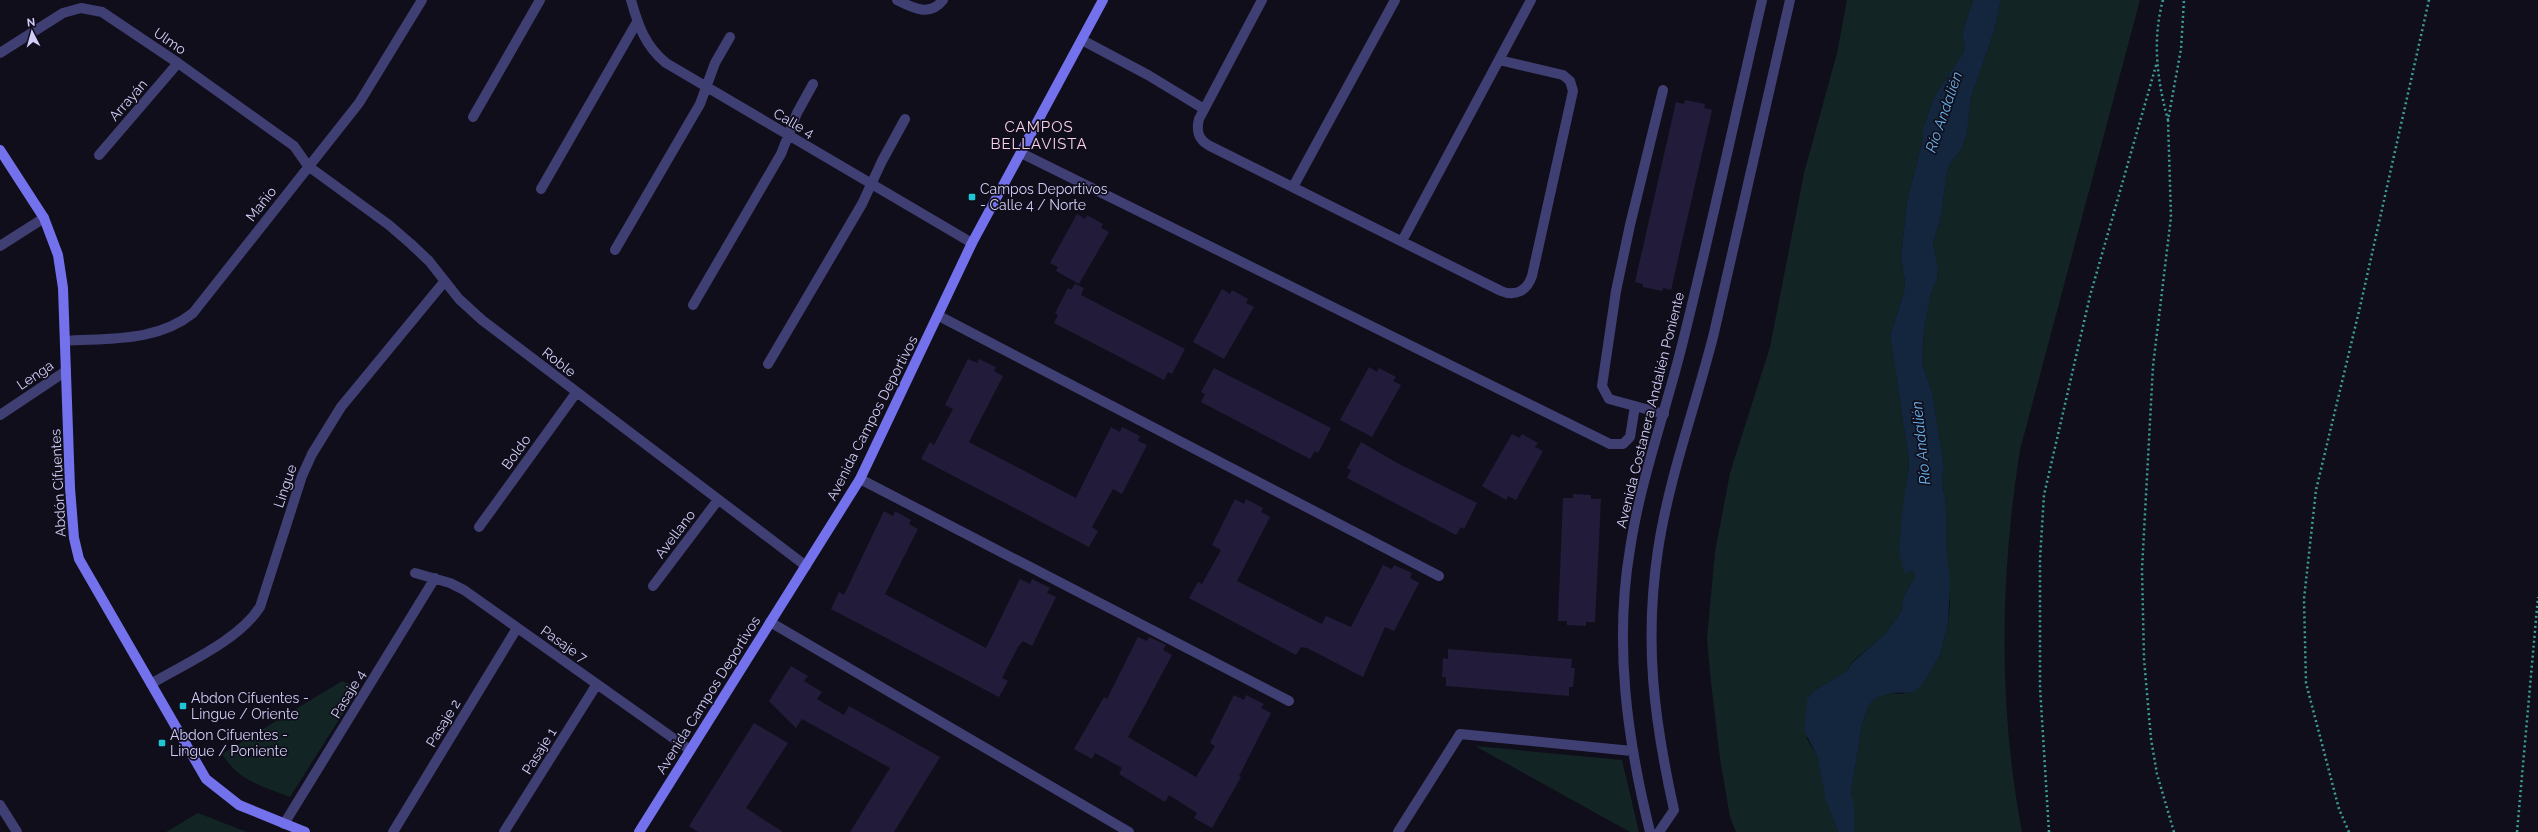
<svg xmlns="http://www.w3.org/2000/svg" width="2538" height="832" font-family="Raleway,sans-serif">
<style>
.green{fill:#122423}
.water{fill:#14263e}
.building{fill:#221c3a}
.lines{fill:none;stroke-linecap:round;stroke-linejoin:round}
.path{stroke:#3c9f97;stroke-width:2.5;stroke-dasharray:2 3;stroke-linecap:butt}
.lane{stroke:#403f74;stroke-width:10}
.street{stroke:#403f74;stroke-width:10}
.secondary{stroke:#7372ec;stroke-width:10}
.poi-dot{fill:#1dc7d6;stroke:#100e1b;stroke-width:1.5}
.labels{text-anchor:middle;stroke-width:3.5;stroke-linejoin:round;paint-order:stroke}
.street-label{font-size:14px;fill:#d2cef8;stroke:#100e1b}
.poi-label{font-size:14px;fill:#d2cef8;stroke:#100e1b;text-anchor:start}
.water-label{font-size:15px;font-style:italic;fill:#6ab2eb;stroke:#100e1b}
.neighbourhood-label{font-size:15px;letter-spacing:1px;fill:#f9d0eb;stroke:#100e1b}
</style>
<rect width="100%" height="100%" fill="#100e1b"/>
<!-- green -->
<path class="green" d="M1847 0H1973L1962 34 1965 47 1962 55 1935 95 1923 128V139L1907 201 1901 257 1905 282 1904 292 1890 336 1908 454 1909 468 1901 532 1905 573 1911 571 1915 573 1914 578 1904 596 1901 612 1885 634 1852 662 1847 671 1815 690 1807 739 1817 756 1832 816 1838 832H1736L1730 817 1720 759 1710 673 1707 638 1715 552 1730 473 1770 347 1804 173 1837 53Z
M2001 0H2140L2020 450C2000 577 1998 705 2022 832H1854L1851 793 1862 725 1869 705 1876 698 1891 693 1902 694 1923 684 1940 655 1948 624 1950 605 1946 545V505L1942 480 1944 465 1932 393 1922 362 1924 330 1931 293 1937 280 1938 268 1933 244 1942 212 1946 177 1950 163 1961 150 1967 133 1971 98 1994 32Z
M342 681 359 688 290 797C260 785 240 782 222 754Z
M1475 746 1622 760 1639 832H1630Z
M198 813 247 832H166Z"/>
<!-- water -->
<path class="water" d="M1973 0H2001L1994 32 1971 98 1967 133 1961 150 1950 163 1946 177 1942 212 1933 244 1938 268 1937 280 1931 293 1924 330 1922 362 1932 393 1944 465 1942 480 1946 505V545L1950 584 1948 624 1940 655 1923 684 1914 692 1891 693 1876 698 1869 705 1862 725 1851 793 1854 804V832H1838L1826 800 1817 756 1804 730 1807 700 1815 690 1847 671 1852 663 1885 634 1901 612 1904 596 1914 578 1915 573 1911 571 1905 574 1899 552 1902 512 1909 468 1908 454 1890 336 1904 292 1905 282 1901 257 1907 201 1923 139V128L1935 95 1962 55 1965 47 1962 34Z"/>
<!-- building -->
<path class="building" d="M1685 100 1705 104 1704 108 1712 110 1671 290 1663 288 1662 291 1643 287V284L1635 282 1676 102 1684 104Z
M1077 214 1085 219 1087 215 1103 224 1101 228 1109 232 1079 284 1056 271 1058 267 1050 263Z
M1075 284 1084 288 1081 295 1185 349 1172 374 1168 372 1164 380 1054 323 1058 315 1055 313 1068 288 1071 290Z
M1222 289 1230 294 1232 290 1248 299 1246 303 1254 307 1224 359 1193 342Z
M968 359 977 363 979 359 996 367 994 371 1003 376 969 442 1076 498 1111 427 1120 432 1122 427 1140 436 1138 441 1147 445 1122 494 1113 489 1092 527 1098 531 1089 547 921 459 930 442 934 445 953 409 945 405Z
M1369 367 1377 372 1379 368 1396 377 1393 381 1401 385 1372 437 1340 420Z
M1214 368 1331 428 1318 453 1315 451 1310 459 1201 402 1205 394 1201 392Z
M1512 434 1519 438 1522 434 1538 443 1535 447 1543 451 1516 500 1508 496 1506 500 1482 486Z
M1361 442 1399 464 1477 503 1464 529 1461 527 1456 535 1347 478 1351 470 1347 468Z
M1573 494 1591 495V499H1601L1595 622H1586V626L1567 625V621H1558L1563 498H1573Z
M1235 499 1244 504 1246 499 1263 508 1261 512 1270 517 1237 581 1322 624 1326 616 1351 627 1383 565 1392 569 1394 565 1412 573 1410 578 1419 583 1394 631 1385 627 1363 677 1307 648 1301 647 1296 655 1189 598 1198 582 1202 584 1221 550 1212 545Z
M884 511 893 516 895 511 911 520 909 524 918 529 885 594 986 648 1020 579 1030 584 1032 579 1050 588 1047 593 1056 597 1032 646 1023 641 1018 647 1002 678 1008 681 999 697 831 609 839 592 844 595Z
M1138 637 1147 641 1149 637 1166 645 1163 650 1172 655 1128 737 1196 777 1215 746 1210 743 1234 695 1244 700 1246 695 1264 704 1261 708 1271 713 1239 776 1241 777 1212 828 1194 818 1197 813 1169 795 1165 802 1119 774 1122 768 1095 753 1092 759 1074 749 1104 697 1107 699Z
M1448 649 1572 659 1571 668H1575L1573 687H1569V696L1446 686V677H1442L1443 658 1448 659Z
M791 666 808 676 804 681 822 692 817 699 844 715 849 706 940 757 894 832H850L890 768 802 719 796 728 769 701Z
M754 723 788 743 746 808 783 832H698L689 826Z"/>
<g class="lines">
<!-- path -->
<path class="path" d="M2163 0C2152 40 2157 80 2168 120
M2049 832 2040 687V559L2044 495 2090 296 2157 62
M2174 832 2157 774 2151 739 2144 659 2142 569 2153 366 2171 217 2168 120 2181 49 2184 0
M2349 832 2339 809 2306 683 2304 599 2316 490 2360 307 2429 0
M2517 832 2538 597"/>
<!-- lane -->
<path class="lane" d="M1663 90 1630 225 1616 291 1602 386 1609 399 1664 414
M1021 153 1610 444H1623L1630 437 1635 406
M939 316 1439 576
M860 479 1289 701
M770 622 1129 832"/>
<!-- street -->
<path class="street" d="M631 0C638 25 645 46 666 63L972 243
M897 0C913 8 930 17 943 0
M1262 0 1199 119C1196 131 1198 140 1210 146L1501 291C1515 297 1527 291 1532 276L1573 91 1570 81 1563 75 1499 60
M1082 40 1148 75 1204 109
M0 53 63 13 81 8 102 12 178 63 294 146 308 166 389 225 411 244 429 261 459 299 482 320 806 566
M473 117 540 0
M99 155 178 63
M1293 187 1395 0
M541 189 637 22
M1402 241 1531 0
M0 246 44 218
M615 250 700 104 715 63 730 37
M693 305 781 154 797 113 813 84
M65 341C110 338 157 342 193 313L359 103 422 0
M768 364 862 204 882 161 905 119
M0 415 66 371
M479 527 576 393
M415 573 450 583 464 590 690 750
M653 586 718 500
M151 684C186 663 238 641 260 607L302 476 312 454 341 407 444 282
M0 805 17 832
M284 824 435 578
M393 832 517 628
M504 832 597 684
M1398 832 1460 734 1632 751
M1650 832C1627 739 1614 644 1630 549 1641 477 1667 408 1684 337 1712 225 1736 112 1762 0
M1659 832 1674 810C1654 720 1644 643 1658 550 1669 477 1696 405 1714 333 1740 222 1765 111 1790 0"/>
<!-- secondary -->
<path class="secondary" d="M0 150 44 218 58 255 63 288 70 488 74 538 79 559 206 779 239 805 305 832
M639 832 860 479 972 243 1103 0"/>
</g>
<!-- markers -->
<g class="poi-dot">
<rect x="968" y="193" width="8" height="8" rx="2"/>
<rect x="179" y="702" width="8" height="8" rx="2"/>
<rect x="158" y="739" width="8" height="8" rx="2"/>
</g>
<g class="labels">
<!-- street labels -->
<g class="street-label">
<text transform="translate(170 41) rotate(34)" y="5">Ulmo</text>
<text transform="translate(128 100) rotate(-49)" y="5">Arrayán</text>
<text transform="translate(794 123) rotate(30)" y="5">Calle 4</text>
<text transform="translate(261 204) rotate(-52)" y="5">Mañío</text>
<text transform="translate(559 362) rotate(38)" y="5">Roble</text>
<text transform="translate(35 375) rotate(-34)" y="5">Lenga</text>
<text transform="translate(1650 410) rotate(-76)" y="5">Avenida Costanera Andalién Poniente</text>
<text transform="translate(872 418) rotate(-63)" y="5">Avenida Campos Deportivos</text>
<text transform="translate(516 452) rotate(-54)" y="5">Boldo</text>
<text transform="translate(58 483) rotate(-93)" y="5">Abdón Cifuentes</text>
<text transform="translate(285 486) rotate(-71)" y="5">Lingue</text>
<text transform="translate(675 534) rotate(-53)" y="5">Avellano</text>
<text transform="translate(564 644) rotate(35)" y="5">Pasaje 7</text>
<text transform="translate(348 694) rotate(-59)" y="5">Pasaje 4</text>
<text transform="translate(708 695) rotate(-58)" y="5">Avenida Campos Deportivos</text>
<text transform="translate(443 723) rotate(-59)" y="5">Pasaje 2</text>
<text transform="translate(539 751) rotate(-58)" y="5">Pasaje 1</text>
</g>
<!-- poi labels -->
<g class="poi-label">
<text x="980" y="194">Campos Deportivos<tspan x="980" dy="16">- Calle 4 / Norte</tspan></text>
<text x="191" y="703">Abdon Cifuentes -<tspan x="191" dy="16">Lingue / Oriente</tspan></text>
<text x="170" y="740">Abdon Cifuentes -<tspan x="170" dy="16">Lingue / Poniente</tspan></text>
</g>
<!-- water labels -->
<g class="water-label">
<text transform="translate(1944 112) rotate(-71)" y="5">Río Andalién</text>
<text transform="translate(1921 443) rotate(-96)" y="5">Río Andalién</text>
</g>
<!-- neighbourhood labels -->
<g class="neighbourhood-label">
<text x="1039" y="132">CAMPOS<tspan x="1039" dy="17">BELLAVISTA</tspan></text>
</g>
</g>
<!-- north arrow -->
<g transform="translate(32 32) rotate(354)" stroke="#100e1b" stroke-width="3" paint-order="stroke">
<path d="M0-3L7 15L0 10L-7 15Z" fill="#d2cef8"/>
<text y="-6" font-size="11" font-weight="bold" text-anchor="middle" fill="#d2cef8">N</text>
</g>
</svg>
